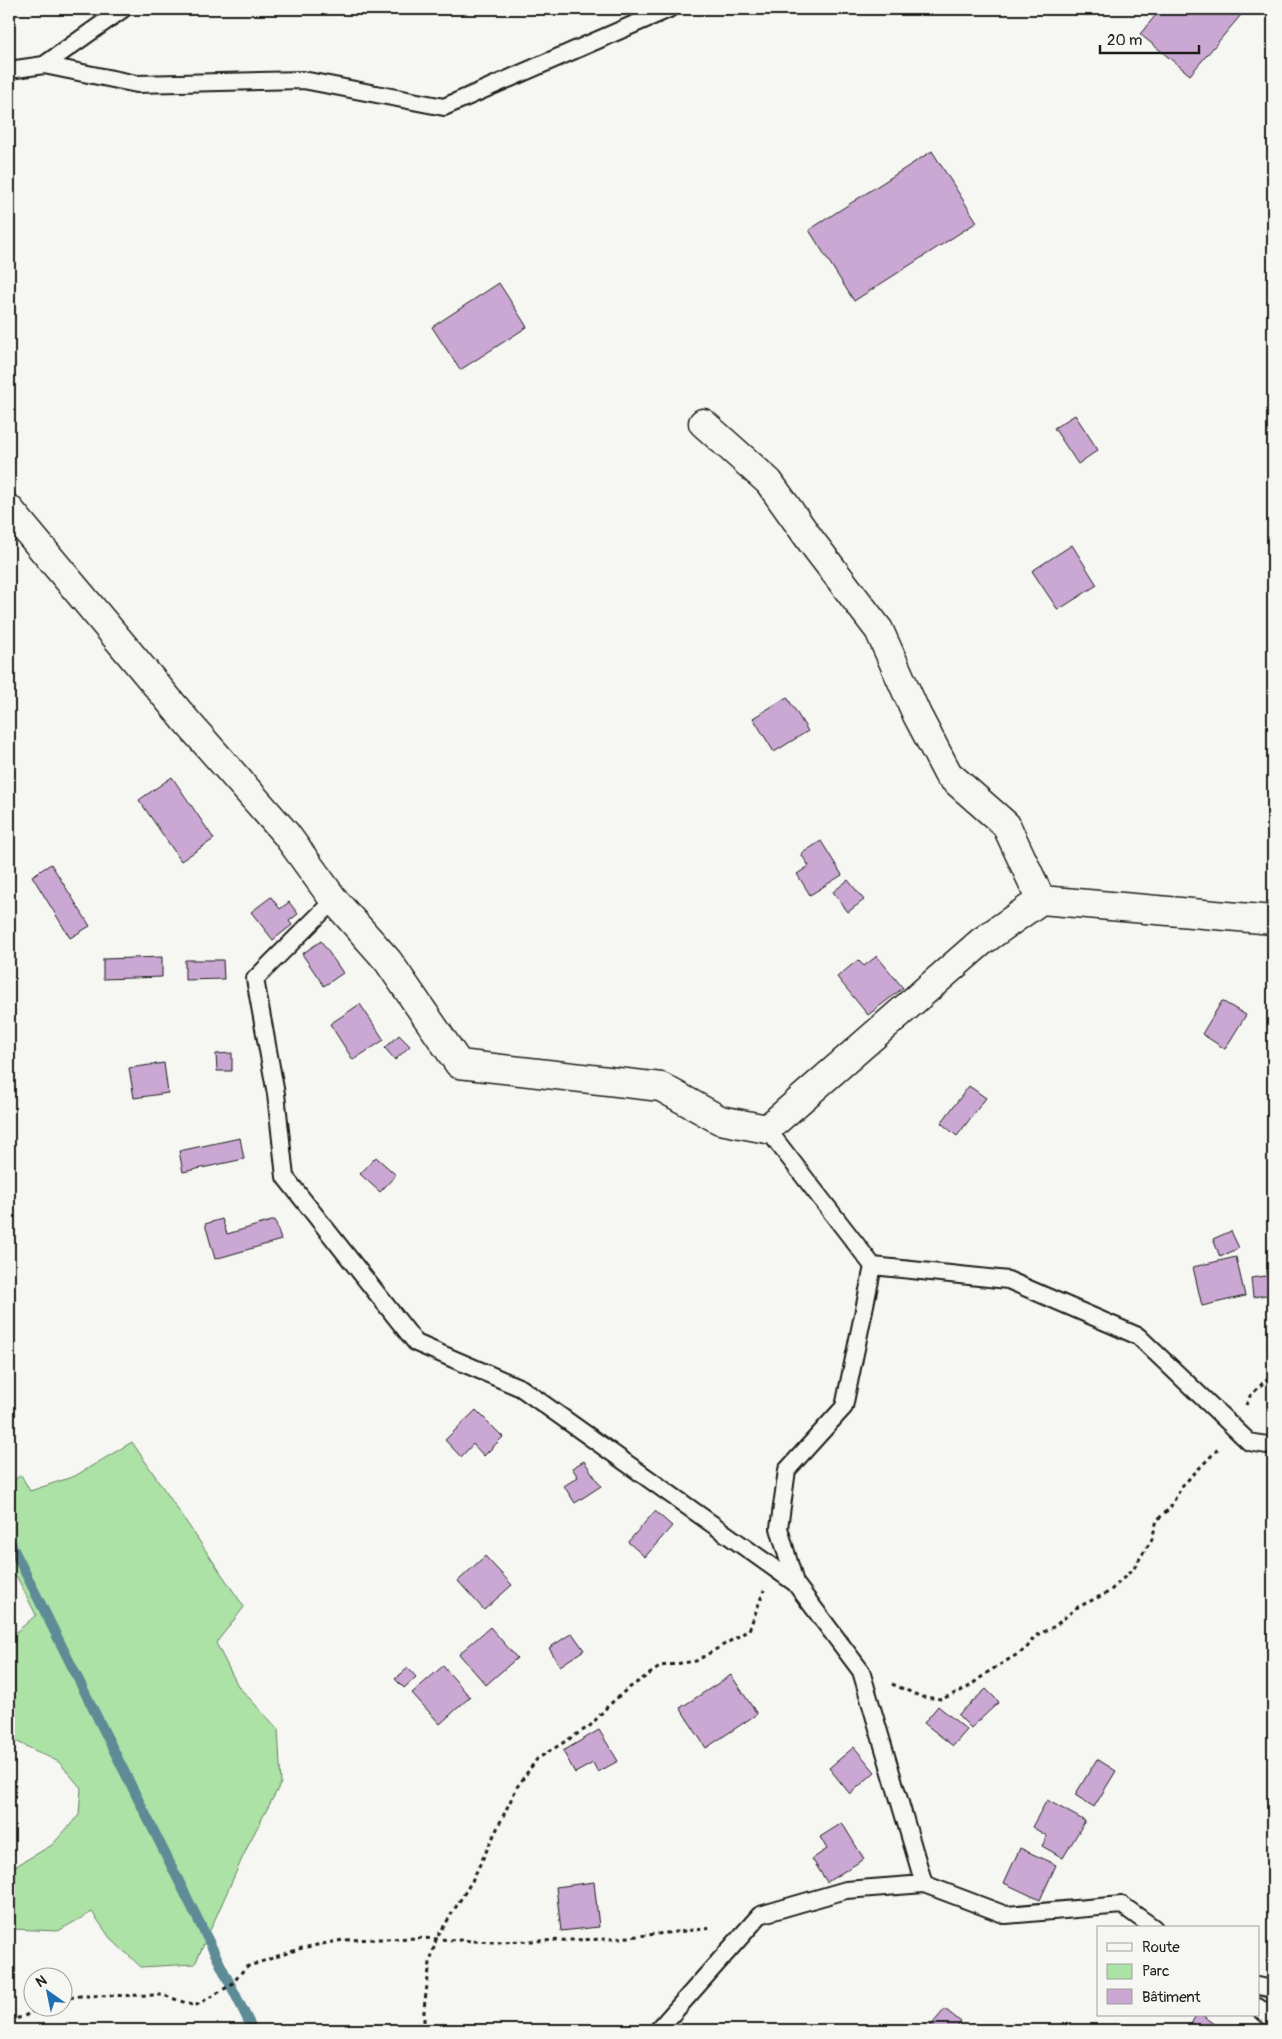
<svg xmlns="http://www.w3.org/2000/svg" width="1282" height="2039" font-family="Pangolin,sans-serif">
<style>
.green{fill:#ace2a6;stroke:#647f61}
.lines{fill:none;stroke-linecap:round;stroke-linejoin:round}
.stream{stroke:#5d8c96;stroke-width:10}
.building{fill:#caa8d3;stroke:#1c1c1c}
.service-casing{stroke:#1c1c1c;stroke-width:20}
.minor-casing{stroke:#1c1c1c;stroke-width:31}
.path{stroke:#1c1c1c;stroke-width:3;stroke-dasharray:4 4;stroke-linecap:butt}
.service{stroke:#f6f6f2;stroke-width:16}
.minor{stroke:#f6f6f2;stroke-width:28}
</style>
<rect width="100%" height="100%" fill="#f6f6f2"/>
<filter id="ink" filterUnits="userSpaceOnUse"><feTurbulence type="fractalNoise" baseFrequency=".02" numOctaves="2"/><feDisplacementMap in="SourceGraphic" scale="10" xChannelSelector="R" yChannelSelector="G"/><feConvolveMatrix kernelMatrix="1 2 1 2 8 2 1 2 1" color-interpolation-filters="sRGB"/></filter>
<g filter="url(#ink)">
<!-- green -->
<path class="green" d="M132 1442 244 1607 216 1643 238 1686 278 1729 281 1783 249 1843 195 1964 141 1967 110 1938 92 1912 58 1931 13 1929 9 1923V1870L52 1845 79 1815 81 1788 59 1762 9 1738V1643L13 1635 36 1615 17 1577 9 1574V1484L21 1475 30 1491 75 1476Z"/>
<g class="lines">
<!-- stream -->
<path class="stream" d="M9 1540 253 2030"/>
</g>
<!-- building -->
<path class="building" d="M1161 9H1246L1190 75 1140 34Z
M932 151 977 222 854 301 809 230Z
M499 283 527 327 460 370 432 327Z
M1075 415 1098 450 1078 464 1054 428Z
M1072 545 1097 585 1058 610 1032 571Z
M787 697 808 731 774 752 753 718Z
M172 777 214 839 181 861 139 800Z
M821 841 842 875 810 895 797 874 809 866 801 854Z
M51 864 90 926 70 938 32 876Z
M848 880 864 900 848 912 833 892Z
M271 897 280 909 289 902 298 914 289 921 292 925 273 940 251 912Z
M321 941 343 973 324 986 302 954Z
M877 956 903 988 868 1015 837 977 858 960 864 966Z
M162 957V977L103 979V959Z
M185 960H223L224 979 185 980Z
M1222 1001 1246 1015 1225 1049 1202 1034Z
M360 1004 384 1040 353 1060 330 1024Z
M399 1035 410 1046 395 1060 385 1048Z
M232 1053V1071H217L216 1054Z
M164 1063 168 1093 134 1098 129 1068Z
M969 1086 986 1098 957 1136 941 1123Z
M240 1138 244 1159 183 1172 179 1151Z
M376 1157 396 1175 380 1192 360 1174Z
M222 1219 227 1234 275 1220 281 1240 215 1259 205 1224Z
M1231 1231 1239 1248 1220 1257 1213 1239Z
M1236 1257 1245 1296 1202 1306 1193 1267Z
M1273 1275V1294L1253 1297 1251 1278Z
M476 1410 503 1437 484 1456 473 1444 461 1457 445 1440Z
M584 1461 601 1486 575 1503 564 1486 578 1477 572 1468Z
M655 1511 672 1526 645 1557 628 1542Z
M485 1556 512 1585 484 1610 458 1581Z
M490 1627 517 1658 486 1685 459 1654Z
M572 1633 584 1650 560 1666 549 1648Z
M443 1666 470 1697 440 1724 412 1693Z
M408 1668 416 1677 404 1688 395 1679Z
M731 1675 757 1714 706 1748 680 1708Z
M986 1689 999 1702 971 1728 958 1715Z
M938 1706 967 1730 953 1746 924 1723Z
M599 1730 618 1761 598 1772 593 1763 575 1773 563 1751Z
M854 1747 875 1772 850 1794 829 1768Z
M1097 1759 1116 1771 1094 1807 1075 1795Z
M1047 1800 1085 1821 1063 1858 1042 1846 1047 1836 1032 1827Z
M842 1823 864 1859 827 1882 812 1859 827 1849 820 1837Z
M1020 1848 1056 1865 1040 1900 1004 1883Z
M594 1882 599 1927 561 1931 556 1887Z
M1273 1951V1966L1266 1961Z
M945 2009 961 2022 955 2030H927Z
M1196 2015H1202L1215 2024 1211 2030H1188Z"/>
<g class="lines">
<defs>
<path id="service" d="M44 65 137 84 303 80 444 107 669 9
M9 70 44 65 123 9
M334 900 255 979 276 1094 285 1177 416 1343 521 1388 795 1583 861 1671 924 1884
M767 1129 873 1266 1008 1280 1138 1336 1249 1442 1273 1446
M795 1583 779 1528 787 1470 844 1407 873 1266
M1258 1986 1273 1989
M1258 2007 1273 2020
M658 2030 760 1915 846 1890 924 1884 1006 1915 1122 1905 1154 1928"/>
<path id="minor" d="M703 423 769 482 811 541 879 630 917 715 948 774 1006 825 1041 900
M9 509 188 723 286 834 334 900 388 961 459 1064 661 1087 720 1120 767 1129 981 942 1041 900 1273 920"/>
</defs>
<!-- service casing -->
<use href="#service" class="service-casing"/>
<!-- minor casing -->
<use href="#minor" class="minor-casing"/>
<!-- path -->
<path class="path" d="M1246 1405 1250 1396 1273 1373
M892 1684 922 1697 942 1699 967 1688 988 1672 1026 1649 1035 1636 1055 1626 1076 1608 1109 1592 1134 1568 1152 1539 1157 1520 1170 1508 1182 1486 1219 1448
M62 1999 80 1996 163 1995 195 2006 231 1985 246 1967 302 1948 343 1940 420 1938 493 1942 610 1939 713 1928
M9 2020 23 2017 42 2006
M424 2030V2008L430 1963 436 1939 472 1881 517 1787 537 1759 590 1726 607 1707 626 1690 661 1666 696 1661 749 1630 764 1590"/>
<!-- service -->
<use href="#service" class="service"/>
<!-- minor -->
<use href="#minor" class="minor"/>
</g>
</g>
<!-- margin -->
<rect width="1282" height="2039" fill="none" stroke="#f6f6f2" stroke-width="30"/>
<rect x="15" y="15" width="1252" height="2009" fill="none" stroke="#1c1c1c" stroke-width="2" filter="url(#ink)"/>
<!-- legend -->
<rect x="1097" y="1926" width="162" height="90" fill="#f6f6f2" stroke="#9f9f9c"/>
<rect x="1107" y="1943" width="25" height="8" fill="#f6f6f2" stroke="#9f9f9c"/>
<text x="1142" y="1952" font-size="15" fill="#1c1c1c">Route</text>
<rect x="1107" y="1964" width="25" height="15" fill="#ace2a6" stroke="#9f9f9c"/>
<text x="1142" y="1976" font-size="15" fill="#1c1c1c">Parc</text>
<rect x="1107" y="1989" width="25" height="15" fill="#caa8d3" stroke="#9f9f9c"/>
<text x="1142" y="2002" font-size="15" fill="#1c1c1c">Bâtiment</text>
<!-- north arrow -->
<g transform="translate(48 1992) rotate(327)"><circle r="24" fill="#f6f6f2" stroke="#9f9f9c"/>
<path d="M0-4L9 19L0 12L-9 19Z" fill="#1f6fb2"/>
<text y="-8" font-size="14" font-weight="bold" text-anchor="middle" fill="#1c1c1c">N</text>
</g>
<!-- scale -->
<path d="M1100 45v8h99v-8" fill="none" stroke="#1c1c1c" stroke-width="2.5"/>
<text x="1107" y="45" font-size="15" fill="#1c1c1c" stroke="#f6f6f2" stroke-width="4" paint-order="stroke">20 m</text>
</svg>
